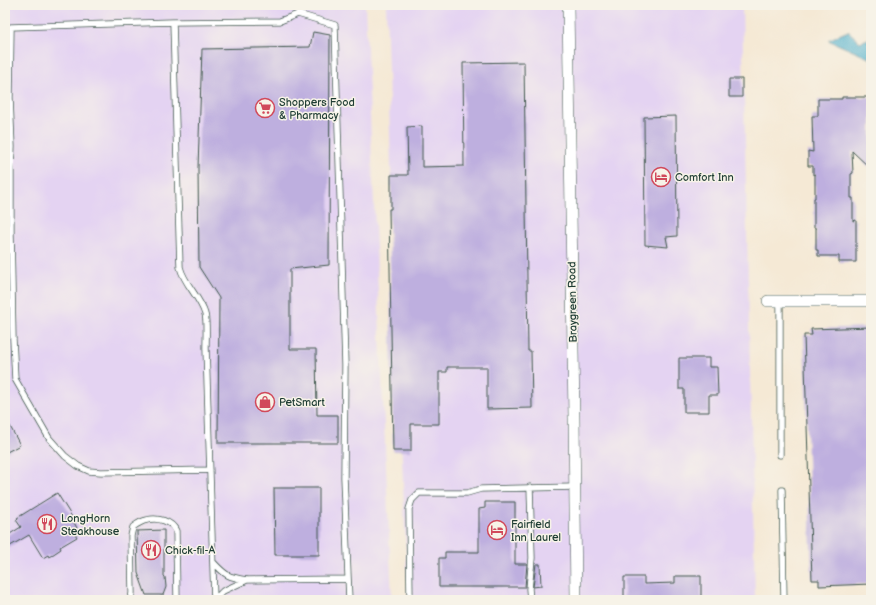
<svg xmlns="http://www.w3.org/2000/svg" width="876" height="605" font-family="'Balsamiq Sans',sans-serif">
<style>
.built{fill:#e4d3f2}
.water{fill:#4baecb;stroke:#357680}
.building{fill:#beafdf}
.lines{fill:none;stroke-linecap:round;stroke-linejoin:round}
.service-casing{stroke:#3f574c;stroke-width:7}
.minor-casing{stroke:#3f574c;stroke-width:12}
.service{stroke:#fff;stroke-width:5.5}
.minor{stroke:#fff;stroke-width:11}
.labels{text-anchor:middle;stroke-width:3;stroke-linejoin:round;paint-order:stroke}
.poi-label{font-size:11px;fill:#1f3d34;stroke:#f7f3e8;text-anchor:start}
.street-label{font-size:11px;fill:#1f3d34;stroke:#f7f3e8}
</style>
<rect width="100%" height="100%" fill="#f7f3e8"/>
<filter id="ink" filterUnits="userSpaceOnUse"><feTurbulence type="fractalNoise" baseFrequency=".025" numOctaves="2"/><feDisplacementMap in="SourceGraphic" scale="8" xChannelSelector="R" yChannelSelector="G"/><feConvolveMatrix kernelMatrix="1 2 1 2 8 2 1 2 1" color-interpolation-filters="sRGB"/></filter>
<filter id="wash" filterUnits="userSpaceOnUse"><feTurbulence type="fractalNoise" baseFrequency=".012" numOctaves="4" result="noise"/><feDisplacementMap in="SourceGraphic" scale="16" xChannelSelector="R" yChannelSelector="G"/><feGaussianBlur stdDeviation="0.9" result="paint"/><feColorMatrix in="noise" values="0 0 0 0 0 0 0 0 0 0 0 0 0 0 0 0 0 1.4 0 .05"/><feComposite in="paint" operator="in"/></filter>
<g filter="url(#wash)">
<rect width="100%" height="100%" fill="#f5e9d5"/>
<!-- built -->
<path class="built" d="M5 5H365L392 600H5Z
M386 5H742L755 600H408L395 295Z"/>
<!-- water -->
<path class="water" d="M848 31 860 42 871 38V59L828 40Z"/>
<g id="blocks">
<!-- building -->
<path class="building" d="M313 32 330 35 329 265 290 269V349H316L317 415H338V443H218L219 298 199 267 198 168 202 49 310 47Z
M524 62 528 351H531L532 408 487 409V367H447V372H439V424H411V451H393L389 209H391V175H408L407 127 422 126V167L464 166 463 63Z
M729 79H742V97H729Z
M842 97H871V169L852 151 853 173 851 174V198H853V221L856 220V262H839V256H818V250H816V228H814V198H815V174L813 175V166H808V151L813 152 812 116H818V99H842Z
M676 116 677 236 666 237 668 247 645 245 644 117Z
M871 327V584L819 586V580H812L804 335H812L811 329Z
M679 358H709V367H717L718 395H709V412H684V389H679Z
M5 417 20 445 5 453Z
M274 488H319V555H275Z
M57 493 72 517H71L77 528 73 530 77 537 60 547 61 549 49 557 48 555 43 558 29 535 5 549V537L21 527 16 520 18 519 17 518Z
M485 502H515V564H527L525 587H439V558H445V552H479V509L485 508Z
M164 530V576L165 577 166 587 163 595H146L138 573 137 531Z
M536 564H540L541 586 533 587Z
M675 576H701V600H624V577H644V584L675 583Z"/>
</g>
</g>
<g filter="url(#ink)">
<use href="#blocks" fill-opacity="0" stroke="#3f574c" stroke-width="1"/>
<g class="lines">
<defs>
<path id="service" d="M173 22 180 267C184 284 200 297 205 314 207 320 206 340 206 348L214 600
M780 455V301
M210 470 101 472 89 471 78 466 65 456 49 438 15 379 13 339 11 232V169L12 147 10 98 11 27 173 22 280 21 298 14 335 25 345 365 344 477 349 600
M782 490 784 600
M213 562C226 576 228 577 247 580L348 579
M131 600 132 593 131 536 133 527C137 524 142 521 147 520 157 517 172 521 176 531L177 600
M214 600 223 591 247 580
M410 600 409 509 412 500 419 493H467L481 489 575 487
M530 600 529 589 532 558 530 487"/>
<path id="minor" d="M568 5 574 418 576 600
M768 301H871"/>
</defs>
<!-- service casing -->
<use href="#service" class="service-casing"/>
<!-- minor casing -->
<use href="#minor" class="minor-casing"/>
<!-- service -->
<use href="#service" class="service"/>
<!-- minor -->
<use href="#minor" class="minor"/>
</g>
</g>
<!-- icons -->
<defs>
<symbol id="supermarket-ring" viewBox="-11 -11 22 22"><circle r="9.5" fill="#f7f3e8" stroke="#d1495b" stroke-width="1.5"/><path d="M-6-5.5h2.5l.6 2H6L4.5 2H-2.5L-4.4-4H-6ZM-1.5 3.2a1.3 1.3 0 1 0 .1 0ZM3 3.2a1.3 1.3 0 1 0 .1 0Z" fill="#d1495b"/></symbol>
<symbol id="hotel-ring" viewBox="-11 -11 22 22"><circle r="9.5" fill="#f7f3e8" stroke="#d1495b" stroke-width="1.5"/><path d="M-6-4.5h1.5V1H6V5H4.5V3h-9V5H-6ZM-4 0a1.8 1.8 0 1 1 3.6 0ZM.5 0V-2.5h3Q6-2.5 6 0Z" fill="#d1495b"/></symbol>
<symbol id="shop-ring" viewBox="-11 -11 22 22"><circle r="9.5" fill="#f7f3e8" stroke="#d1495b" stroke-width="1.5"/><path d="M-5-2.5h2.3a2.7 3.5 0 0 1 5.4 0H5L5.5 6h-11ZM-1.5-2.5h3a1.5 2.3 0 0 0-3 0Z" fill="#d1495b"/></symbol>
<symbol id="restaurant-ring" viewBox="-11 -11 22 22"><circle r="9.5" fill="#f7f3e8" stroke="#d1495b" stroke-width="1.5"/><path d="M-5-6h1v4h1v-4h1v4h1v-4h1v5L-1.5 .5V6h-2V.5L-5-1ZM5-6V6H3V1.5H1.5Q1.5-4 5-6Z" fill="#d1495b"/></symbol>
</defs>
<g fill-rule="evenodd">
<use href="#supermarket-ring" x="254" y="97" width="22" height="22"/>
<use href="#hotel-ring" x="650" y="166" width="22" height="22"/>
<use href="#shop-ring" x="254" y="391" width="22" height="22"/>
<use href="#restaurant-ring" x="36" y="513" width="22" height="22"/>
<use href="#hotel-ring" x="486" y="519" width="22" height="22"/>
<use href="#restaurant-ring" x="140" y="539" width="22" height="22"/>
</g>
<g class="labels">
<!-- poi labels -->
<g class="poi-label">
<text x="279" y="106">Shoppers Food<tspan x="279" dy="13">&amp; Pharmacy</tspan></text>
<text x="675" y="181">Comfort Inn</text>
<text x="279" y="406">PetSmart</text>
<text x="61" y="522">LongHorn<tspan x="61" dy="13">Steakhouse</tspan></text>
<text x="511" y="528">Fairfield<tspan x="511" dy="13">Inn Laurel</tspan></text>
<text x="165" y="554">Chick-fil-A</text>
</g>
<!-- street labels -->
<g class="street-label">
<text transform="translate(572 302) rotate(-91)" y="4">Braygreen Road</text>
</g>
</g>
<!-- margin -->
<rect width="876" height="605" fill="none" stroke="#f7f3e8" stroke-width="20"/>
</svg>
